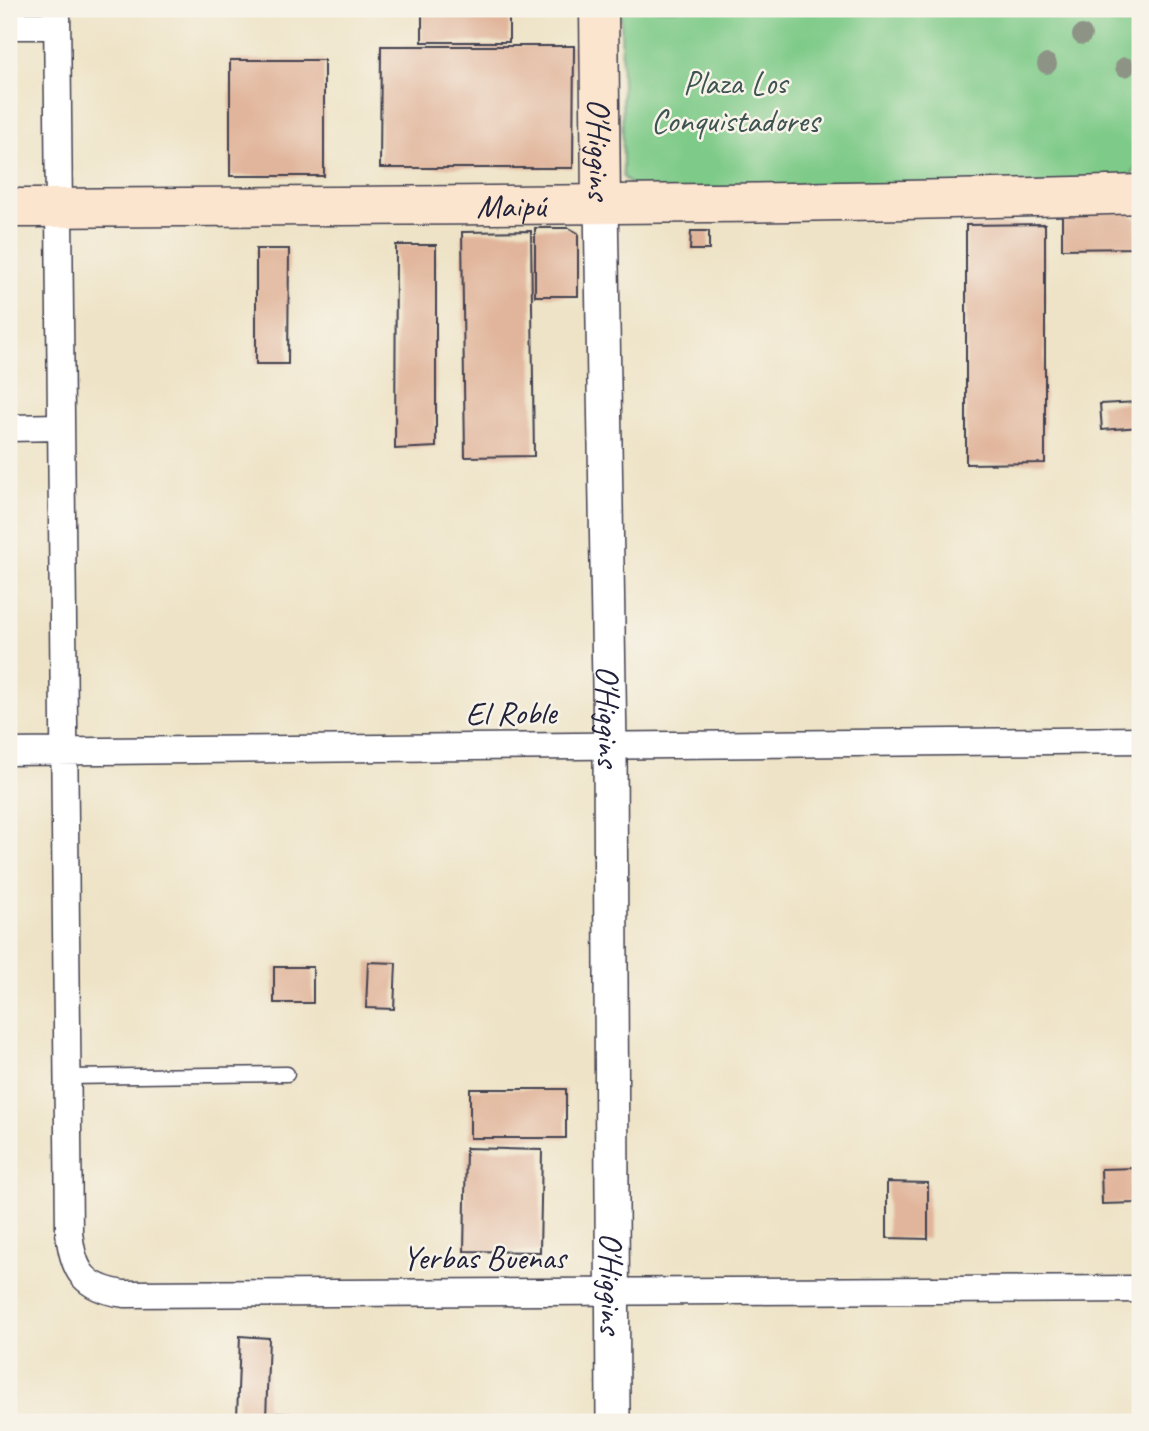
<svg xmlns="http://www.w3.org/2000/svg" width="1149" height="1431" font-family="Caveat,sans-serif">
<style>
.green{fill:#7eca88;stroke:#507662;stroke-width:2}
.building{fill:#e1b59b}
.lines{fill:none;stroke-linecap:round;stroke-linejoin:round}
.service-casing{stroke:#413f50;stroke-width:17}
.minor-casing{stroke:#413f50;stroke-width:29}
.tertiary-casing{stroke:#413f50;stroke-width:36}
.secondary-casing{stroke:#413f50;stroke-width:41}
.service{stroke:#fff;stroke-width:14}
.minor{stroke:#fff;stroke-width:26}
.tertiary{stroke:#fff;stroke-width:33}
.secondary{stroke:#fce5cf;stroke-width:38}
.tree{fill:#8d9486}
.labels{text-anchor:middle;stroke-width:5;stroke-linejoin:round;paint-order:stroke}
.park-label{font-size:33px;fill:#3e5452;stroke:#f7f3e8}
.street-label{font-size:33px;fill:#22223b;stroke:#f7f3e8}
</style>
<rect width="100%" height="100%" fill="#f7f3e8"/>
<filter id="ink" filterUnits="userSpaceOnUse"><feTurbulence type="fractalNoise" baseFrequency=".0143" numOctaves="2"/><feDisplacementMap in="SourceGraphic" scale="14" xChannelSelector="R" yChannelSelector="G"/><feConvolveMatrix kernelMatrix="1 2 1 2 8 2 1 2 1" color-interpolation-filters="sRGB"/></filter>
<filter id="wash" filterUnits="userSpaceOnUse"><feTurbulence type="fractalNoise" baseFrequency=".00686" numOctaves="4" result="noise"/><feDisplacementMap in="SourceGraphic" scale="28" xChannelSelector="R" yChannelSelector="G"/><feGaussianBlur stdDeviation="1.57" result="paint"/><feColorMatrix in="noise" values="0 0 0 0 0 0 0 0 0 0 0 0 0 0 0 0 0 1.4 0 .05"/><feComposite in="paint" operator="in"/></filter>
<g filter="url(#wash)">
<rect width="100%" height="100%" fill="#eee3c6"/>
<!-- green -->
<path class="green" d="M621 9H1139L1140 159 1133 174 1118 185 641 195 623 177Z"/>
<g id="blocks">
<!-- building -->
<path class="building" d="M422 9H509V42H422Z
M381 46H574L573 168H380Z
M230 60H324V176H230Z
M1062 211 1129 212 1136 220 1137 248 1062 249Z
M1045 224V463L966 464V225Z
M535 228H569L578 233V296H535Z
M531 231 534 456 465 457 462 232Z
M691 231H709V250H690Z
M396 245H436V447L395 449Z
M256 249H289L288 364H256Z
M1138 402 1140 427 1102 430 1100 404Z
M368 962 396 963 394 1009 366 1008Z
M274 967H313V1003H274Z
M470 1089H566V1138H470Z
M466 1148 542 1150 540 1252 464 1251Z
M1136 1168 1137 1203 1102 1204 1101 1169Z
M887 1182 928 1183V1239L887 1238Z
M240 1336 269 1338 266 1418 237 1417Z
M276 1413 325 1416 324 1422H276Z"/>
</g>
</g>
<g filter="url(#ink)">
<use href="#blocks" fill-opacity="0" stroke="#413f50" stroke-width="2"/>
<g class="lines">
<defs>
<path id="service" d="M67 1077 287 1074"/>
<path id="minor" d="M57 9 69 1232C73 1271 83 1288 124 1294L1140 1289
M9 26H57
M9 428 59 427
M9 752 1140 740"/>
<g id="tertiary">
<path id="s1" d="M601 203 610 746 613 1422"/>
</g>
<g id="secondary">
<path id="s2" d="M599 9 601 203"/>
<path id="s3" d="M9 208C386 205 763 206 1140 194"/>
</g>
</defs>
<!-- service casing -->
<use href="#service" class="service-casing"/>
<!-- minor casing -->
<use href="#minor" class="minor-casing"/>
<!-- tertiary casing -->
<use href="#tertiary" class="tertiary-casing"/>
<!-- secondary casing -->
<use href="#secondary" class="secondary-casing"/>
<!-- service -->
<use href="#service" class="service"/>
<!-- minor -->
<use href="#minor" class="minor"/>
<!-- tertiary -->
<use href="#tertiary" class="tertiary"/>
<!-- secondary -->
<use href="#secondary" class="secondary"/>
</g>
<!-- trees -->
<g class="tree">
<circle cx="1082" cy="35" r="10"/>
<circle cx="1047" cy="64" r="10"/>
<circle cx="1125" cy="67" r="10"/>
</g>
</g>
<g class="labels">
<!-- park labels -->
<g class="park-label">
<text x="735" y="94">Plaza Los<tspan x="735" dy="38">Conquistadores</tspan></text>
</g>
<!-- street labels -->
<g class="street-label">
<text dy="12" stroke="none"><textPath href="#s2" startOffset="140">O'Higgins</textPath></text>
<text dy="12" stroke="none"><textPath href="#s3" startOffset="502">Maipú</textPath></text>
<text transform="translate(511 712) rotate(-1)" y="12">El Roble</text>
<text dy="12" stroke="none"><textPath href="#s1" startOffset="513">O'Higgins</textPath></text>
<text x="484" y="1269">Yerbas Buenas</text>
<text dy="12" stroke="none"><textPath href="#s1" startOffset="1080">O'Higgins</textPath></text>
</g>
</g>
<!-- margin -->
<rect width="1149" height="1431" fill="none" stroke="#f7f3e8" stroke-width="35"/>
</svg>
